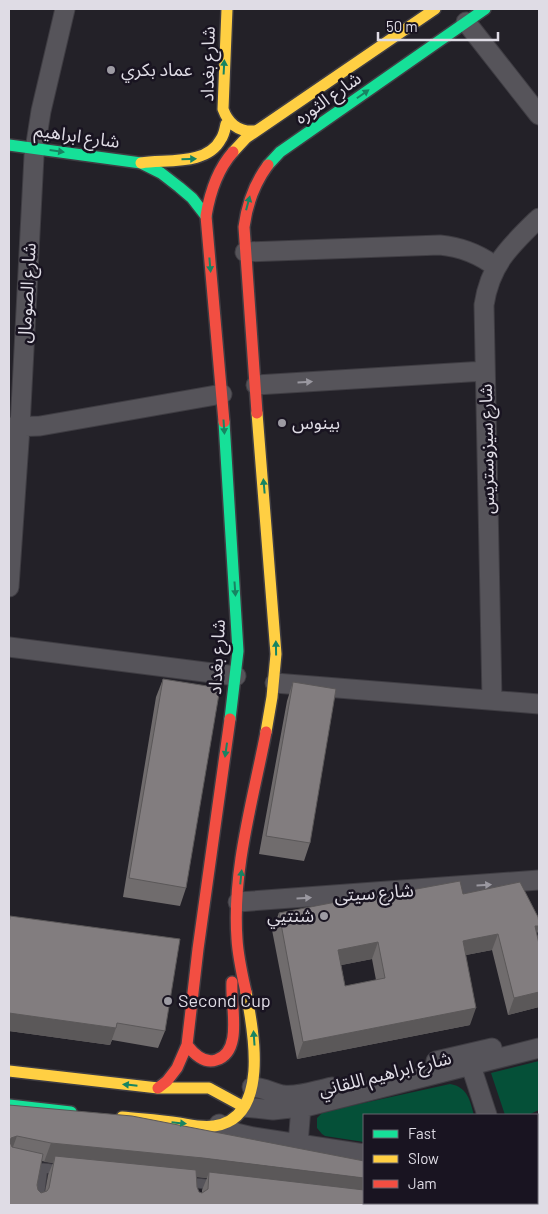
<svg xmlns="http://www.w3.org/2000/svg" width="548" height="1214" font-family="Barlow,'Noto Sans Arabic',sans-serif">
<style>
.green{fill:#055038}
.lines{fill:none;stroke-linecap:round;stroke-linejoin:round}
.lane-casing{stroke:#3f3d43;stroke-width:11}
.street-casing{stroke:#3f3d43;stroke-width:21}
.fast-casing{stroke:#3f3d43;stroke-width:14}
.slow-casing{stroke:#3f3d43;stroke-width:14}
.jam-casing{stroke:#3f3d43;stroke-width:14}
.lane{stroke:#56545a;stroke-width:9}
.street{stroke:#56545a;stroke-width:19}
.fast{stroke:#16e098;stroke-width:11}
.slow{stroke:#ffcf43;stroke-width:11}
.jam{stroke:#f24e42;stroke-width:11}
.wall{fill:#706c6d;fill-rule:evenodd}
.shaded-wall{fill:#5b5859}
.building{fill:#827d7f;stroke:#5b5859;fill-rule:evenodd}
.oneway{fill:#178462}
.oneway2{fill:#9a98a0}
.poi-dot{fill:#9d9ba3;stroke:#191421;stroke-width:2}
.labels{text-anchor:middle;stroke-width:5;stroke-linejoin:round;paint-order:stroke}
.street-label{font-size:18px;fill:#dfdce5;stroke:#191421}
.poi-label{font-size:18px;fill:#dfdce5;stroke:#191421;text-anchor:start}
</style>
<rect width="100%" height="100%" fill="#232128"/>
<!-- green -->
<path class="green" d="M539 1061V1110L528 1115H505L491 1073Z
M450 1084C468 1087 470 1101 474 1115H364V1142L325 1136 322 1134 317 1128V1118L323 1112Z"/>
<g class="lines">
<defs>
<path id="lane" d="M537 1177 539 1179
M196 1183 216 1185
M537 1196 539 1192
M36 1205 40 1191 43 1168 62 1170
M530 1205 532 1203"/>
<path id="street" d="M466 22 539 115
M245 252 440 245C461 247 479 254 496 267
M256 385 485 371
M9 427 40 426 222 394
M9 587 20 427 34 156 41 111 65 9
M9 647 236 676
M275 683 539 704
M492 700 484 305C490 264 511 245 539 218
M238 902 539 880
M436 1061 492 1048
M471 1066 487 1115
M252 1087C263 1087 272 1093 283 1095 300 1097 316 1090 332 1087
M244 1107 273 1110 309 1106 539 1048
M219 1124 236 1133 253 1137 364 1154
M537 1126 539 1124
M298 1144 301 1107"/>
<path id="fast" d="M9 145 141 163 161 173 179 187 192 198 206 216
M268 165 280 152 485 9
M224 422 238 651 230 719
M9 1105 71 1112"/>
<path id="slow" d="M227 9 223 109C228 123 238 132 254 131
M233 152 246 138 435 9
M141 163C166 159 207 166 221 139 224 135 225 129 226 124
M257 413 276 654 272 697 266 732
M9 1071 158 1088H209L244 1107
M122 1117C141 1119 160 1120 179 1123 191 1125 202 1128 214 1126 271 1118 253 1029 246 992"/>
<path id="jam" d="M257 413 244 227C247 204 254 184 268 165
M224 422 206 216C210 192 217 170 233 152
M246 992C242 974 238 957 237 939 232 870 253 800 266 732
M187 1045C194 1054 204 1064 216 1060 244 1052 230 1004 232 982
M158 1088 167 1081 177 1068 187 1045 198 949 230 719"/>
</defs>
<!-- lane casing -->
<use href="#lane" class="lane-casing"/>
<!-- street casing -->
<use href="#street" class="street-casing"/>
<!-- fast casing -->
<use href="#fast" class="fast-casing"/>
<!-- slow casing -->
<use href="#slow" class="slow-casing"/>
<!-- jam casing -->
<use href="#jam" class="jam-casing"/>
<!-- lane -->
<use href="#lane" class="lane"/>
<!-- street -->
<use href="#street" class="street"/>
<!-- fast -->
<use href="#fast" class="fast"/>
<!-- slow -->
<use href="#slow" class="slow"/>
<!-- jam -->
<use href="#jam" class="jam"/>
</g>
<!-- wall -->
<path class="wall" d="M163 679 186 888 180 906 123 897 156 697Z
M293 682 310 843 304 861 259 854 287 701Z
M463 894 539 923V928L537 934 539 944V1007L508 1015 492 950 466 955 470 1025 297 1059 272 930 279 913 362 899ZM372 959 376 980 345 986 341 965Z
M10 916 165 1031 158 1048 112 1040 110 1045 9 1031V920Z
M9 1105 364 1203 9 1205ZM41 1161 53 1163 48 1175 45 1192 41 1193 38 1190 37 1185ZM196 1177 207 1178 202 1190V1193L199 1192 197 1187Z"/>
<!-- shaded-wall -->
<path class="shaded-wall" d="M535 926H539L534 942Z
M498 934 492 950 466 955 463 941 472 939Z
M378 942 372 959 332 967 338 950Z
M539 992V1007L508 1015 514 998Z
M476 1008 470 1025 297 1059 303 1042Z
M9 1013 116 1028 110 1045 9 1031Z
M17 1136 10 1155 9 1144 11 1138Z
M51 1143 203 1158 364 1178V1197L209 1172 207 1178 54 1163 55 1156 53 1163 44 1162Z"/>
<!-- building -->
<path class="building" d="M163 679 220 688 186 888 129 878Z
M293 682 336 689 310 843 266 836Z
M460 881 463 894 520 882 538 917 539 923V926H535L539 944V992L514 998 498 934 472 939 463 941 476 1008 303 1042 279 913 362 897V899ZM378 942 385 978 345 986 338 950Z
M10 916 180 939 165 1031 117 1023 116 1028 9 1013V925Z
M9 1105 132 1116 364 1161V1178L203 1158 51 1143 17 1136 11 1138 10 1142 12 1147 43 1154 37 1185 38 1190 41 1193 47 1191 49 1188 55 1156 196 1170 197 1187 199 1192 202 1193 208 1189 209 1172 364 1190V1203H487L489 1205H9Z"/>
<!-- one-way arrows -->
<defs><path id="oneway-solid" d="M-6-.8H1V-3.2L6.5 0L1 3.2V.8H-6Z" transform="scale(1.25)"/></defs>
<g class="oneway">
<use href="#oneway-solid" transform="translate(224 67) rotate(-87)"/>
<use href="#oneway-solid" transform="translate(363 94) rotate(-35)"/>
<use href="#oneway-solid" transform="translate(57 151) rotate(8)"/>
<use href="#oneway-solid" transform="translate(189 159) rotate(-1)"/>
<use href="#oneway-solid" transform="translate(248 203) rotate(-75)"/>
<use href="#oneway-solid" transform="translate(210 265) rotate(85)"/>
<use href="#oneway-solid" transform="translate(224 427) rotate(86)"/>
<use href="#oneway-solid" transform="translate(264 486) rotate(-95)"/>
<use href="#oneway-solid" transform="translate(235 589) rotate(86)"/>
<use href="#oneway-solid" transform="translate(276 648) rotate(-91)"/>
<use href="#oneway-solid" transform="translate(226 750) rotate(98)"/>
<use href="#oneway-solid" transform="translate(241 877) rotate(-84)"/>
<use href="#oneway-solid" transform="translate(254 1038) rotate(-94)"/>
<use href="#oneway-solid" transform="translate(130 1085) rotate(-174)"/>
<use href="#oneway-solid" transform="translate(179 1123) rotate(6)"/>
</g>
<g class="oneway2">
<use href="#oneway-solid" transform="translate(305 382) rotate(-4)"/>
<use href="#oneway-solid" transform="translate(484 885) rotate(-4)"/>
<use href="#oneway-solid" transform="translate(304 898) rotate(-4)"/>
</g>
<!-- markers -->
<g class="poi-dot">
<circle cx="111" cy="70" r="5"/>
<circle cx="282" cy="423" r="5"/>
<circle cx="324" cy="916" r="5"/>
<circle cx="168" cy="1001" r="5"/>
</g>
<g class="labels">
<!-- street labels -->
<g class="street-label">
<text transform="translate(208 64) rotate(-89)" y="6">شارع بغداد</text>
<text transform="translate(328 98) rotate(-35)" y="6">شارع الثوره</text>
<text transform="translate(77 136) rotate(8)" y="6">شارع ابراهيم</text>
<text transform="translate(27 293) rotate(-87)" y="6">شارع الصومال</text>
<text transform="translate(487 449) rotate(-91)" y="6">شارع سيزوستريس</text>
<text transform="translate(217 657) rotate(-87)" y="6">شارع بغداد</text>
<text transform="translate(374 893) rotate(-4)" y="6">شارع سيتى</text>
<text transform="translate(385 1074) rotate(-14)" y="6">شارع ابراهيم اللقاني</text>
</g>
<!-- poi labels -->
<g class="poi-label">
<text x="121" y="76">عماد بكري</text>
<text x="292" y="429">بينوس</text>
<text x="314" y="922" text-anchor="end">شنتيي</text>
<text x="178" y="1007">Second Cup</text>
</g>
</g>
<!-- border -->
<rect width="548" height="1214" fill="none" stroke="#dfdce5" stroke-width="20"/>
<!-- legend -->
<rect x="363" y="1114" width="175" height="90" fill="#191421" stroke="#68646f"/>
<rect x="373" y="1130" width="25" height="8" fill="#16e098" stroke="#68646f"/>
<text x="408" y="1139" font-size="15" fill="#dfdce5">Fast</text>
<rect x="373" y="1155" width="25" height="8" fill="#ffcf43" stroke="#68646f"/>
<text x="408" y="1164" font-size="15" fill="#dfdce5">Slow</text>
<rect x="373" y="1180" width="25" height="8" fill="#f24e42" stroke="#68646f"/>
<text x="408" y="1189" font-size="15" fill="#dfdce5">Jam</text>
<!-- scale -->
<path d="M378 32v8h120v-8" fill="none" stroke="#dfdce5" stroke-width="2.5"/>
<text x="386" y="32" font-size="15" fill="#dfdce5" stroke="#191421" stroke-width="4" paint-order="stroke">50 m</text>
</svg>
